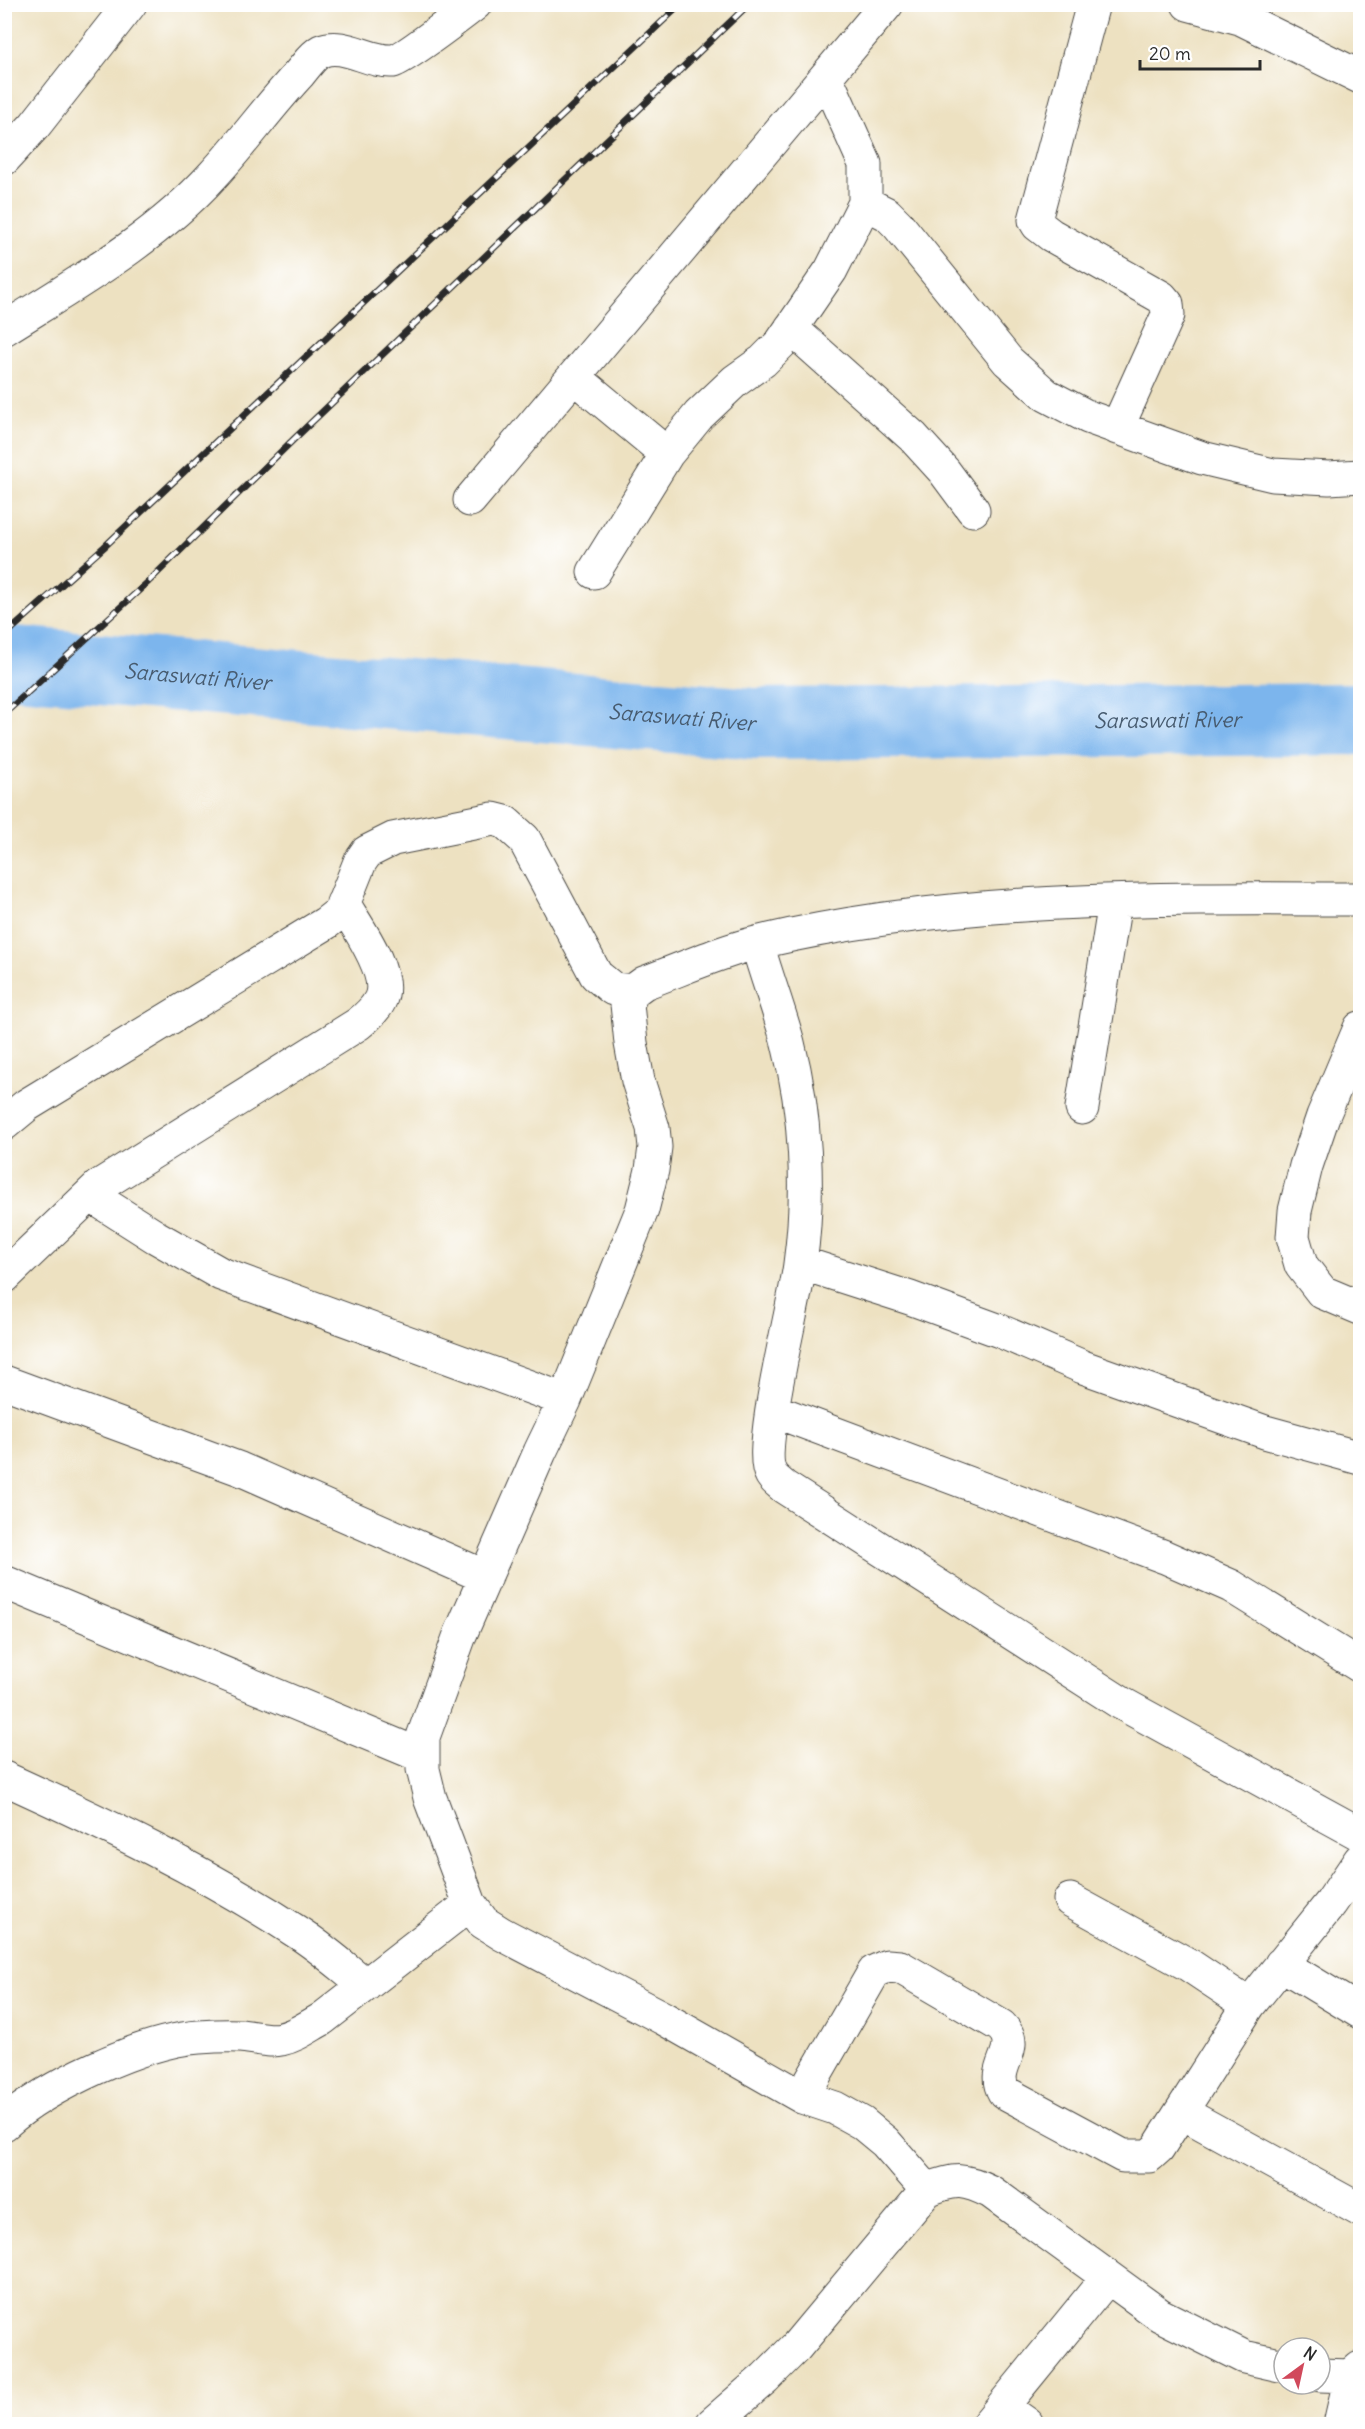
<svg xmlns="http://www.w3.org/2000/svg" width="1365" height="2429" font-family="Delius,sans-serif">
<style>
.lines{fill:none;stroke-linecap:round;stroke-linejoin:round}
.river{stroke:#7cb5ed;stroke-width:72}
.minor-casing{stroke:#484642;stroke-width:35}
.minor{stroke:#fff;stroke-width:33}
.rail-casing{stroke:#2b2b2b;stroke-width:7}
.rail{stroke:#fff;stroke-width:4.5;stroke-dasharray:14;stroke-linecap:butt}
.labels{text-anchor:middle;stroke-width:6;stroke-linejoin:round;paint-order:stroke}
.water-label{font-size:21px;font-style:italic;fill:#475b6f;stroke:#fff}
</style>
<rect width="100%" height="100%" fill="#fff"/>
<filter id="ink" filterUnits="userSpaceOnUse"><feTurbulence type="fractalNoise" baseFrequency=".0167" numOctaves="2"/><feDisplacementMap in="SourceGraphic" scale="12" xChannelSelector="R" yChannelSelector="G"/><feConvolveMatrix kernelMatrix="1 2 1 2 8 2 1 2 1" color-interpolation-filters="sRGB"/></filter>
<filter id="wash" filterUnits="userSpaceOnUse"><feTurbulence type="fractalNoise" baseFrequency=".008" numOctaves="4" result="noise"/><feDisplacementMap in="SourceGraphic" scale="24" xChannelSelector="R" yChannelSelector="G"/><feGaussianBlur stdDeviation="1.35" result="paint"/><feColorMatrix in="noise" values="0 0 0 0 0 0 0 0 0 0 0 0 0 0 0 0 0 1.4 0 .05"/><feComposite in="paint" operator="in"/></filter>
<g filter="url(#wash)">
<rect width="100%" height="100%" fill="#ede1c1"/>
<g class="lines">
<!-- river -->
<path class="river" id="s1" d="M4 661 755 724 1360 719"/>
</g>
</g>
<g filter="url(#ink)">
<g class="lines">
<defs>
<path id="minor" d="M1093 4 1035 220 1038 225 1051 235 1161 297 1167 304 1168 315 1117 428
M1188 4 1240 18 1360 77
M4 159 35 125 130 4
M865 203 887 214 898 225 1008 361 1046 395 1088 417 1202 458 1273 475 1329 478 1360 476
M791 328 913 437 944 471 973 510
M4 329C77 283 155 239 213 175 243 143 269 106 299 74 305 67 313 55 321 51 343 41 370 63 393 61 404 59 462 14 475 4
M574 377 667 454
M470 500 887 4
M594 572 667 454 699 415 735 381 763 361 781 343 831 270 865 203V164L826 77
M757 943C766 976 779 1009 788 1043 806 1113 810 1192 800 1264 796 1301 756 1449 771 1474 773 1479 780 1483 784 1487L1121 1703 1360 1834
M1360 1028 1323 1116 1306 1166 1295 1211 1293 1237 1301 1265 1322 1292 1360 1308
M1082 1108 1115 902
M4 1124 27 1105 326 923 340 912 360 862 367 852 393 839 493 819 505 822 524 839 596 975 613 989 633 991
M90 1195 156 1237 221 1274 565 1400
M801 1263 910 1298 1000 1331 1083 1367 1265 1432 1360 1458
M4 1277 99 1186 358 1024C367 1017 375 1010 380 1000 393 975 356 925 343 903
M4 1382 240 1469 486 1577
M772 1410 1165 1557 1231 1586 1360 1666
M4 1582 422 1756
M4 1778C105 1824 204 1871 297 1932 321 1947 343 1967 366 1985
M1070 1900 1189 1965 1249 2005
M1281 1964 1360 2012
M802 2097 874 1972 887 1966 900 1967 1001 2026C1024 2049 989 2066 1004 2092L1123 2156H1149L1158 2148 1249 2005 1331 1903 1360 1860
M1181 2112 1360 2210
M4 2124C46 2086 143 2041 199 2037 212 2036 227 2035 240 2036 253 2037 269 2042 281 2039 296 2036 309 2026 322 2019L470 1904
M927 2190 885 2142 862 2123 835 2108 802 2097 663 2018 502 1934 483 1922 470 1904 430 1798 423 1769V1737L460 1635 540 1452 565 1400 642 1210 652 1170 655 1147 653 1128 638 1081 631 1043 627 1004 633 991 644 983C682 969 721 951 760 942 956 896 1160 898 1360 899
M1320 2375 1351 2376 1360 2368
M1003 2407 1027 2424
M712 2424 765 2378 796 2347 927 2190C956 2178 964 2179 991 2192L1160 2315 1244 2357 1284 2366
M988 2424 1107 2278
M1340 2424 1351 2376"/>
</defs>
<!-- minor casing -->
<use href="#minor" class="minor-casing"/>
<!-- minor -->
<use href="#minor" class="minor"/>
<defs>
<path id="rail" d="M4 636 104 547 681 4
M4 714 147 583 294 439 749 4"/>
</defs>
<!-- rail casing -->
<use href="#rail" class="rail-casing"/>
<!-- rail -->
<use href="#rail" class="rail"/>
</g>
</g>
<g class="labels">
<!-- water labels -->
<g class="water-label">
<text dy="7" stroke="none"><textPath href="#s1" startOffset="194">Saraswati River</textPath></text>
<text dy="7" stroke="none"><textPath href="#s1" startOffset="680">Saraswati River</textPath></text>
<text dy="7" stroke="none"><textPath href="#s1" startOffset="1166">Saraswati River</textPath></text>
</g>
</g>
<!-- margin -->
<rect width="1365" height="2429" fill="none" stroke="#fff" stroke-width="24"/>
<!-- north arrow -->
<g transform="translate(1302 2366) rotate(33)"><circle r="28" fill="#ffffff" stroke="#aaaaaa" stroke-width="1.5"/>
<path d="M0-4.5L10 22L0 15L-10 22Z" fill="#d1495b"/>
<text y="-9" font-size="16" font-weight="bold" text-anchor="middle" fill="#2b2b2b">N</text>
</g>
<!-- scale -->
<path d="M1140 60v9h120v-9" fill="none" stroke="#2b2b2b" stroke-width="3"/>
<text x="1149" y="60" font-size="18" fill="#2b2b2b" stroke="#ffffff" stroke-width="4.5" paint-order="stroke">20 m</text>
</svg>
